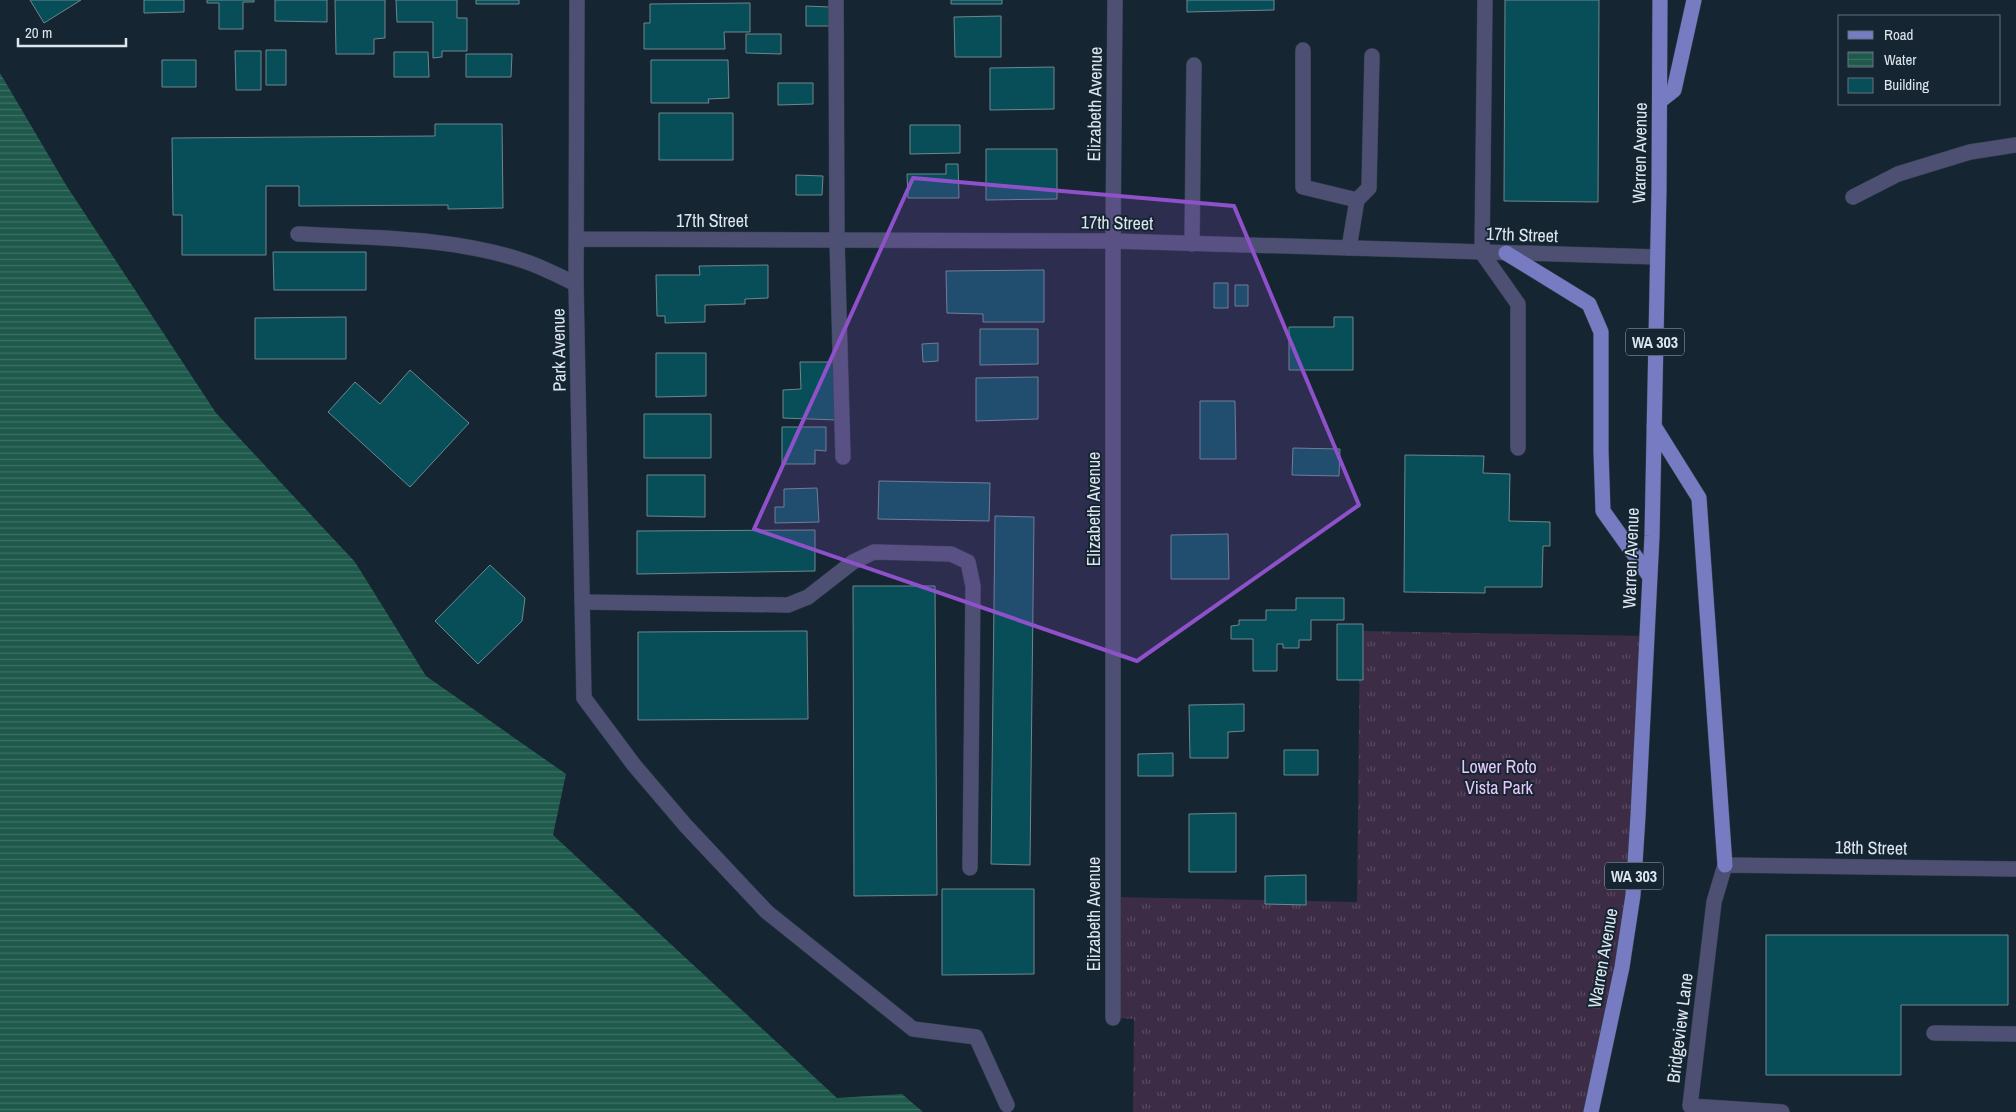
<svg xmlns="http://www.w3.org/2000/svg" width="2016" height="1112" font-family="'Archivo Narrow',sans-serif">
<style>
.grass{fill:url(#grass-tufts)}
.water{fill:url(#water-rules)}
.building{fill:#074e59;stroke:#6c888d}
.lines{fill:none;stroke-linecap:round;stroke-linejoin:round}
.service-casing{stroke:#32404c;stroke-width:16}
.minor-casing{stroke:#32404c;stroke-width:16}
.primary-casing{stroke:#32404c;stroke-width:16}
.service{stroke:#4d5073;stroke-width:15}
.minor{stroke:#4d5073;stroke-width:15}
.primary{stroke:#777cc2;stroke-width:15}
.marked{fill:#8e51c9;fill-opacity:0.2;stroke:#8e51c9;stroke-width:4;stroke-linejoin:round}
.labels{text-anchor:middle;stroke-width:4;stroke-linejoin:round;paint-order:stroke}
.shield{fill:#162532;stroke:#a1acb6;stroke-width:1}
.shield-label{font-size:16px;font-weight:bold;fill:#dce6ef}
.street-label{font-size:18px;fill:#dce6ef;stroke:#162532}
.park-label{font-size:18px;fill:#e8c7f9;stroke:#162532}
</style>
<defs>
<pattern id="grass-tufts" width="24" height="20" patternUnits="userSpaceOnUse" patternTransform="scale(1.25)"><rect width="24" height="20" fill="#3d2c45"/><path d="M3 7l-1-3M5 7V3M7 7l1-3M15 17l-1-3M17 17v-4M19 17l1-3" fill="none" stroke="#584b60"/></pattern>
<pattern id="water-rules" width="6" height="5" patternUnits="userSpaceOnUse" patternTransform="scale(1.25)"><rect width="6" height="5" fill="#1e594c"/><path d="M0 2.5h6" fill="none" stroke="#3e7166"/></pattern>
</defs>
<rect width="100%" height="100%" fill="#162532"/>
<!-- grass -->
<path class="grass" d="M1360 631 1647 636 1633 895 1591 1112H1133L1134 1019 1113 1018V897L1357 902Z"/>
<!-- water -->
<path class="water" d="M0 73 66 185 216 413 355 562 426 676 566 774 553 835 837 1098 902 1094 923 1112H0Z"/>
<!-- building -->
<path class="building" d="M30 0H81L44 23Z
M144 0H184V12L144 13Z
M207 0H254V2H243V29H219V3H207Z
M275 0H327V22L275 21Z
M335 0H385V38L374 39V54H336Z
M396 0H457V18H467V51H442V57L433 58V22H397Z
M476 0H519V4H476Z
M951 0H1002V4H951Z
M1187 0H1274V10L1187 12Z
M1505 0H1599L1598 202 1504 201Z
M750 3V32H724L725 49H644V23H650V4Z
M806 6 829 7V26H806Z
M1001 16V57H955L954 17Z
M746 34H781V54L746 53Z
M266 50H286V85H266Z
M235 51H261V90H236Z
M394 52H428L429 77H394Z
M466 54H512L511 77H466Z
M162 60H196V87H162Z
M651 60H728L729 98 708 99 709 103H651Z
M1054 67V109L990 110V68Z
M778 83H813V104L778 105Z
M659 113H733V160H659Z
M435 124H502L503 208 448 209V205L299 206V186H266V255H182V215H173L172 138 435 136Z
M910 125H960V153L910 154Z
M986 149H1057V199L986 200Z
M946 164H958L959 198H908L907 174H946Z
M796 175 823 176 822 195H796Z
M273 252H366V290H274Z
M768 265V298L745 299V304L705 305V322L665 323V316H657L656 275H700L699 266Z
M1044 270V322H983V314L947 313 946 271Z
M1214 283H1228V308H1214Z
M1235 285H1248V306H1235Z
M346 317V359H255V318Z
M1334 317H1353V370H1289V327H1334Z
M980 329H1038V364L980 365Z
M938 343V361L923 362 922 344Z
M656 353H706V396L656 397Z
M800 362H836L837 420 783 418V390L801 389Z
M410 370 469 423 410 487 328 412 355 382 380 404Z
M1038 377V419L976 421V378Z
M1200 401H1235L1236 459H1200Z
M644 414H711V458H644Z
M782 427H826V451L815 450V464H782Z
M1293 448 1340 449 1339 476 1292 475Z
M1405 455 1484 456 1483 473 1510 474 1509 521 1550 522V546H1543L1542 587H1485V593L1404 592Z
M647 475H705V517L647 516Z
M879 481 990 483 989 521 878 519Z
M817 488 819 522 775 523V507H784V489Z
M995 516 1034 517 1030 865 991 864Z
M815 530V571L637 574V531Z
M1228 534 1229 579H1171V535Z
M490 565 525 598 522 621 478 664 435 621Z
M853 586H935L937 895 854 896Z
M1296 598H1344V620H1311V640H1299V648H1283V644H1277V671H1253V639H1231V626L1239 625V620H1266V610H1296Z
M1337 624H1363V680H1337Z
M807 631 808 719 638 720V632Z
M1244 704V731L1228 732V758H1190L1189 705Z
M1284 750H1318V775H1284Z
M1173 753V776H1138V754Z
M1236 813V872H1189V814Z
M1306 875V905L1265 904V876Z
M942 889H1034V974L942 975Z
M1766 935H2008V1005H1901V1075H1766Z"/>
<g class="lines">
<defs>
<path id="service" d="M836 0 837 240 843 457
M1485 0 1482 253 1518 304V448
M1303 50V187L1357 200
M1853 197 1898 174 1970 152 2016 145
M298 234C373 238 453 237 524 261 542 267 559 276 576 284
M1192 244 1194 65
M1349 248 1357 200 1369 188 1372 56
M582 602 788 605 808 597 853 562 874 552 951 554 968 562 973 586 970 868
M584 698 634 765 686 826 767 912 913 1029 976 1037 1007 1105
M1934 1033 2016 1034"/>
<path id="minor" d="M577 0 576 284 584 698
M576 239 1113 241 1657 257
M1113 1018V241L1115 0
M1782 1112 1690 1106 1714 902 1725 865 2016 869"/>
<path id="primary" d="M1660 101 1674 90 1694 0
M1506 253 1589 304 1601 332V451L1603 511 1650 577
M1654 426 1699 498 1725 865
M1591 1112 1622 967 1633 895 1638 816 1652 536 1659 190 1660 0"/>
</defs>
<!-- service casing -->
<use href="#service" class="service-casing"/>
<!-- minor casing -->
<use href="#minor" class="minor-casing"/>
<!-- primary casing -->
<use href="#primary" class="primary-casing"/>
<!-- service -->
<use href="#service" class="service"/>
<!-- minor -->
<use href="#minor" class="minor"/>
<!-- primary -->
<use href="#primary" class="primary"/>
</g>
<!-- marked area -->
<path class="marked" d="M913 178 1234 206 1359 505 1137 661 754 529Z"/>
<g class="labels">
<!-- shield labels -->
<g class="shield">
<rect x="1626" y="328.5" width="58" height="27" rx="4"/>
<rect x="1605" y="862.5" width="58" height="27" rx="4"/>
</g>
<g class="shield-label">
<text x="1655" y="348">WA 303</text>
<text x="1634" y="882">WA 303</text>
</g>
<!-- street labels -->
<g class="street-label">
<text transform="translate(1095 104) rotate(-89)" y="6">Elizabeth Avenue</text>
<text transform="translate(1640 153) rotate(-89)" y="6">Warren Avenue</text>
<text x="712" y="227">17th Street</text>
<text transform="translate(1117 223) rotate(1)" y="6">17th Street</text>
<text transform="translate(1522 235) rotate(2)" y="6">17th Street</text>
<text transform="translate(559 350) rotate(-91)" y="6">Park Avenue</text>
<text transform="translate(1094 509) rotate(-90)" y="6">Elizabeth Avenue</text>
<text transform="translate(1631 558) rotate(-88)" y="6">Warren Avenue</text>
<text transform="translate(1871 848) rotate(1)" y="6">18th Street</text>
<text transform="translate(1094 914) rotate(-90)" y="6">Elizabeth Avenue</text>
<text transform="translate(1603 958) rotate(-80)" y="6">Warren Avenue</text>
<text transform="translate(1680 1028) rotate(-83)" y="6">Bridgeview Lane</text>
</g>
<!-- park labels -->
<g class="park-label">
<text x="1499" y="773">Lower Roto<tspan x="1499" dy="21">Vista Park</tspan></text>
</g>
</g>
<!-- legend -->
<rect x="1838" y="15" width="162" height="90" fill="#162532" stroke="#65727e"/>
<rect x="1848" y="31" width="25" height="8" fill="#777cc2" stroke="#65727e"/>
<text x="1884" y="40" font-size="15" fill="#dce6ef">Road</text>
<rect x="1848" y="52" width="25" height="15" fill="url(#water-rules)" stroke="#65727e"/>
<text x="1884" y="65" font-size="15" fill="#dce6ef">Water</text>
<rect x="1848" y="78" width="25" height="15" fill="#074e59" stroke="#65727e"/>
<text x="1884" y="90" font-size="15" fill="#dce6ef">Building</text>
<!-- scale -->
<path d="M18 38v8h108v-8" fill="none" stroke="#dce6ef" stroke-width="2.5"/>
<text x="25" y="38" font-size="15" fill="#dce6ef" stroke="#162532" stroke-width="4" paint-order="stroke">20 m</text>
</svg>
